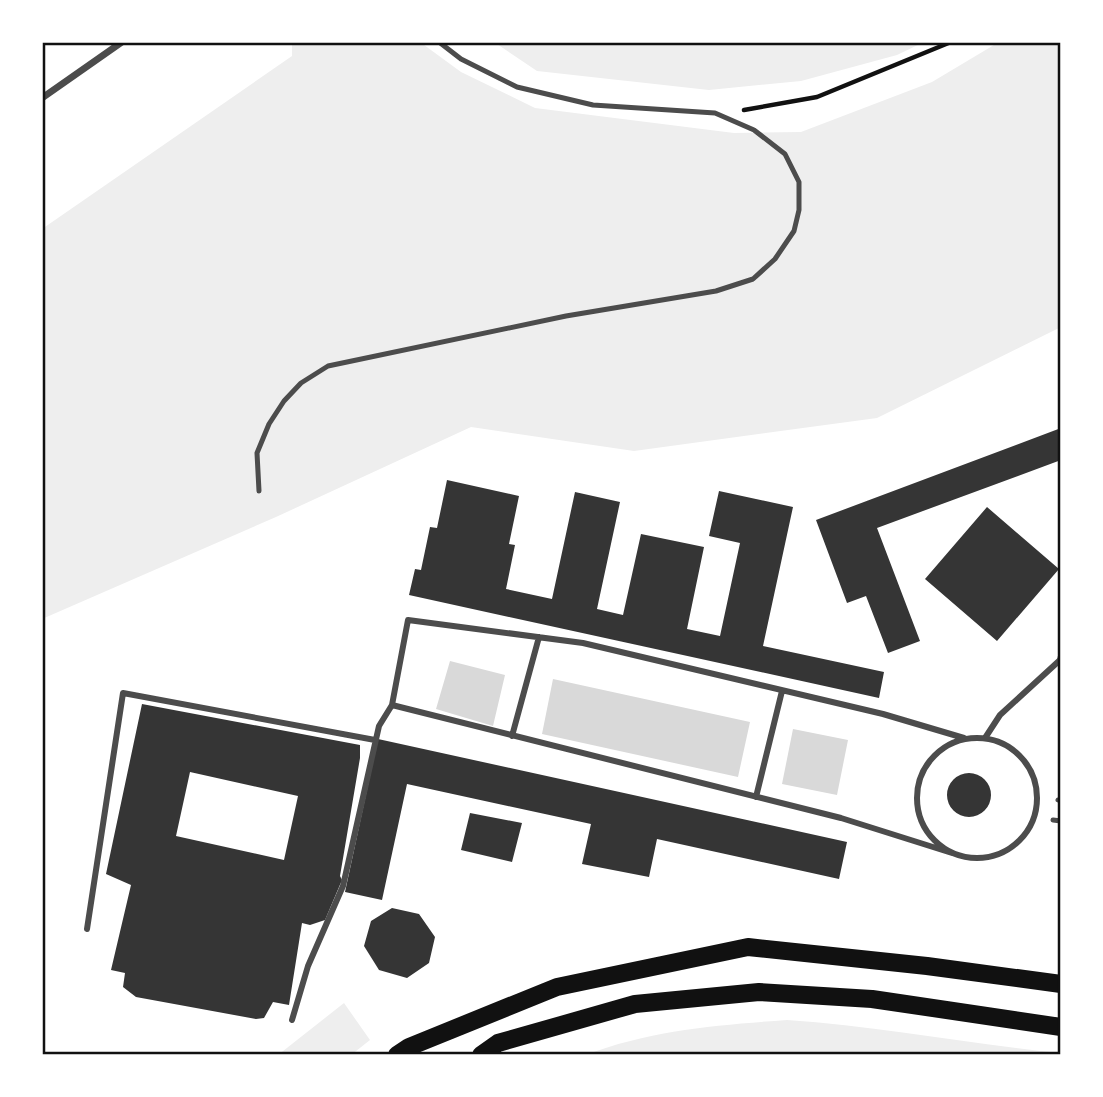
<svg xmlns="http://www.w3.org/2000/svg" width="1103" height="1097" font-family="'Work Sans',sans-serif">
<style>
.green{fill:#eee}
.water{fill:#d9d9d9}
.building{fill:#353535;fill-rule:evenodd}
.lines{fill:none;stroke-linecap:round;stroke-linejoin:round}
.path{stroke:#111;stroke-width:4.5}
.service{stroke:#4c4c4c;stroke-width:5}
.pedestrian{stroke:#4c4c4c;stroke-width:6}
.minor{stroke:#4c4c4c;stroke-width:7}
.trunk{stroke:#111;stroke-width:18}
.neatline{fill:none;stroke:#111;stroke-width:2.5}
</style>
<rect width="100%" height="100%" fill="#fff"/>
<!-- green -->
<path class="green" d="M292 42H420L461 72 535 108 734 133 801 132 932 82 999 42H1061V327L877 418 634 451 471 427 276 517 42 619V229L292 56Z
M494 42H924L897 55 801 81 709 90 537 71Z
M344 1003 370 1040 351 1055H278Z
M787 1020C879 1026 969 1044 1061 1053V1055H586C650 1030 719 1025 787 1020Z"/>
<!-- water -->
<path class="water" d="M450 661 505 675 493 726 436 709Z
M553 679 750 722 738 777 542 734Z
M793 729 848 740 837 795 782 784Z"/>
<!-- building -->
<path class="building" d="M1061 428V460L877 528 920 641 888 653 866 596 847 603 816 520Z
M447 480 519 496 509 544 515 545 506 589 552 599 575 492 620 502 597 609 623 615 641 534 704 547 687 629 720 636 740 543 709 536 719 491 793 507 763 646 884 672 879 698 409 595 415 569 421 570 430 527 437 528Z
M987 507 1059 569 997 641 925 579Z
M142 704 360 745V758L340 876 342 880 325 920 310 925 302 923 289 1005 273 1002 264 1018 256 1019 136 997 123 987 125 973 111 970 131 885 106 874ZM190 772 298 796 284 860 176 836Z
M378 739 847 842 839 879 657 839 649 877 582 864 591 824 407 784 382 900 345 892Z
M947 795a22 22 0 1 1 44 0a22 22 0 1 1-44 0Z
M470 813 522 823 512 862 461 850Z
M392 908 419 914 435 937 429 963 407 978 379 970 364 946 371 921Z"/>
<g class="lines">
<!-- path -->
<path class="path" d="M744 110 817 97 951 42"/>
<!-- service -->
<path class="service" d="M259 491 257 453 269 424 284 401 301 383 328 366 566 316 716 291 753 279 775 259 794 231 799 210V182L785 154 754 130 715 113 593 105 517 87 461 59 439 42
M1058 800 1061 801
M1053 820 1061 821"/>
<!-- pedestrian -->
<path class="pedestrian" d="M512 736 539 637
M917 798a60 60 0 1 1 120 0a60 60 0 1 1-120 0Z
M985 738 1000 715 1060 660
M756 797 782 691
M952 853 841 818 392 705 408 620 583 643 883 714 964 738
M87 929 123 693 375 740
M292 1020 308 966 343 886 379 726 392 705"/>
<!-- minor -->
<path class="minor" d="M42 98 122 42
M1061 658V661"/>
<!-- trunk -->
<path class="trunk" d="M397 1055 409 1047 557 987 748 947 927 966 1061 984
M481 1055 498 1043 635 1004 759 992 872 999 1061 1027"/>
</g>
<!-- border -->
<rect width="1103" height="1097" fill="none" stroke="#ffffff" stroke-width="88"/>
<rect x="44" y="44" width="1015" height="1009" class="neatline"/>
</svg>
